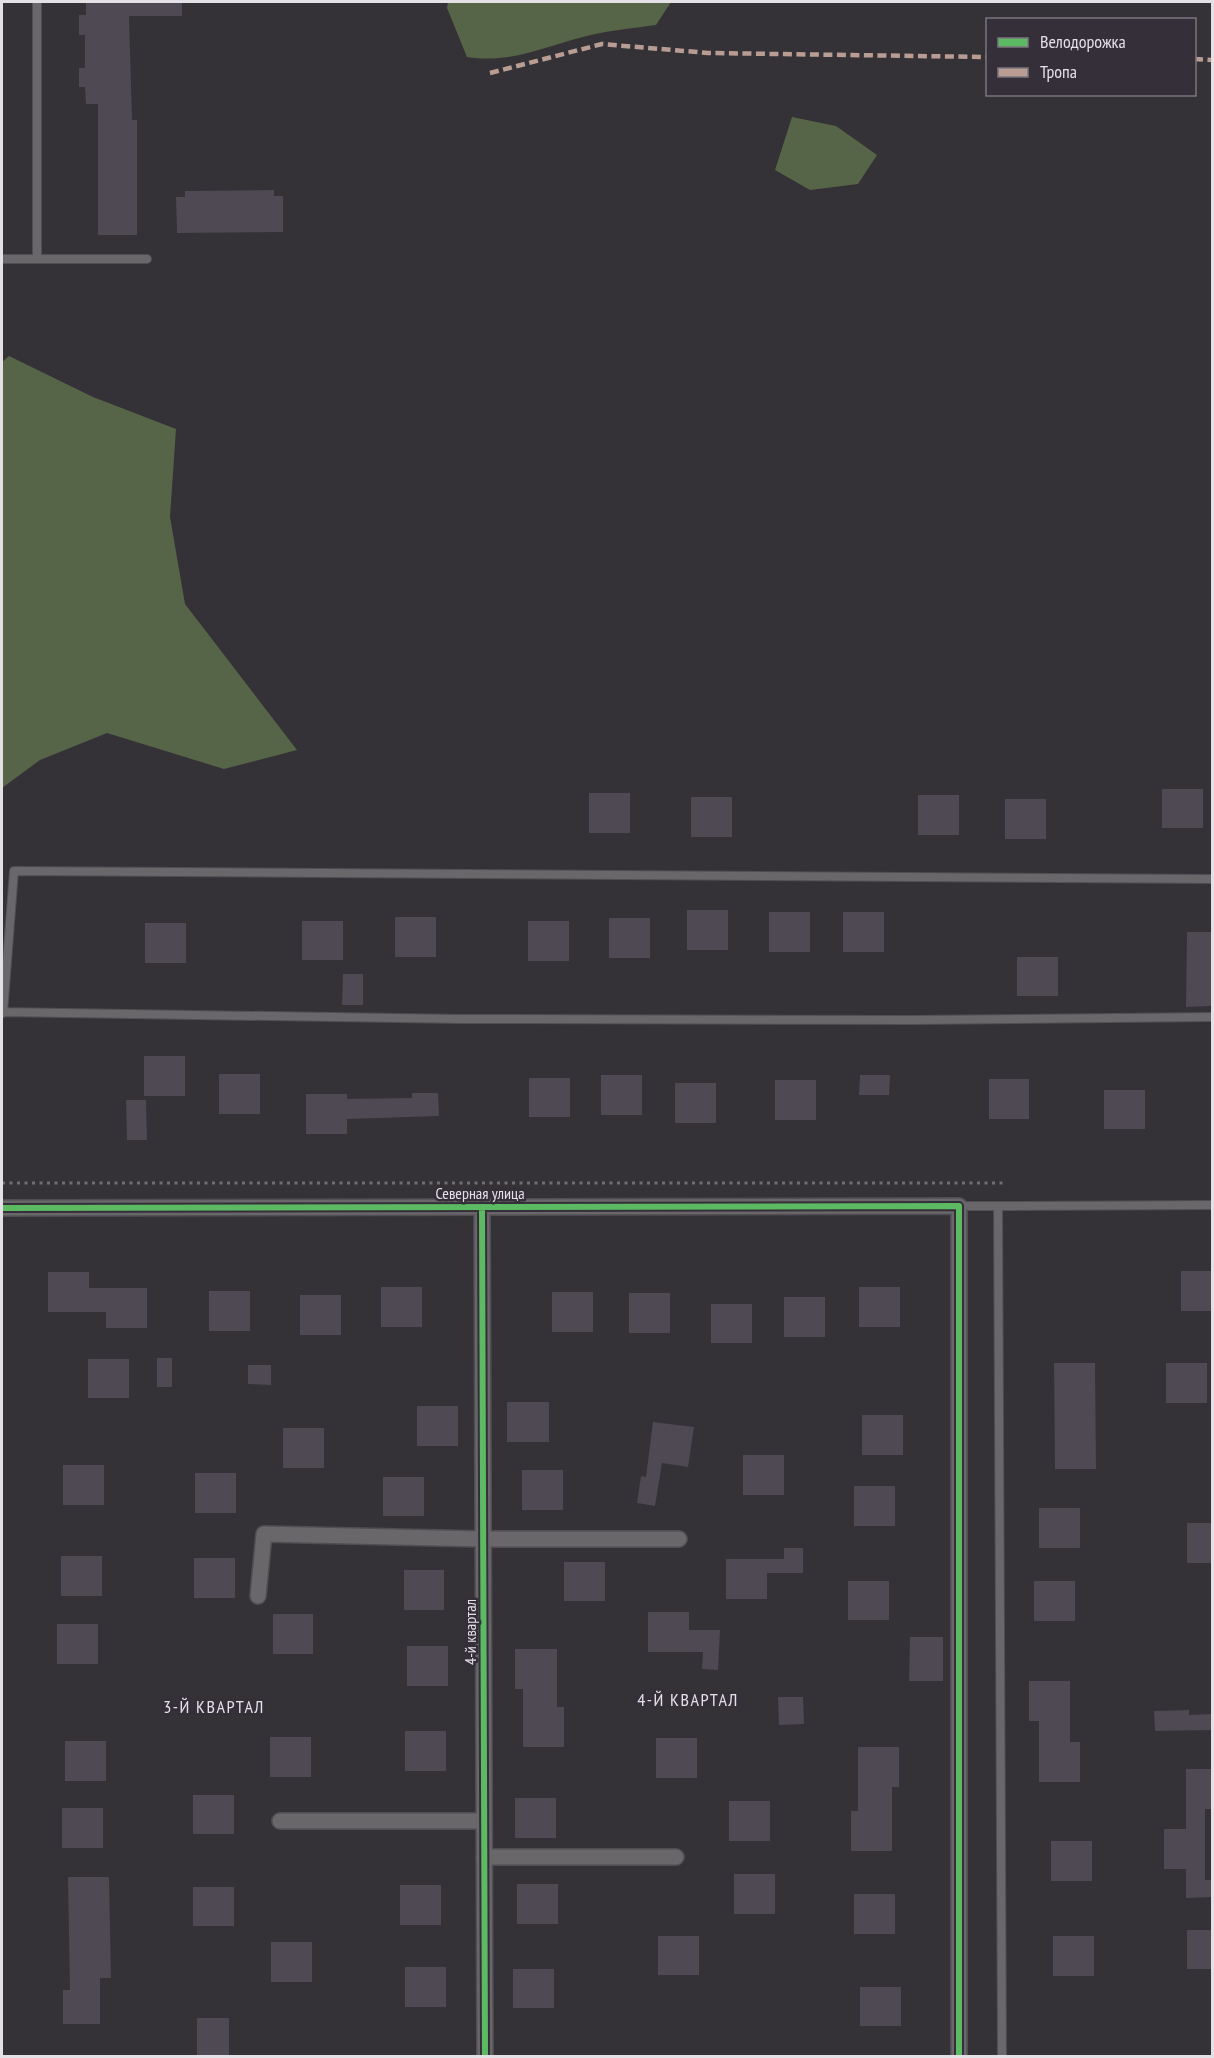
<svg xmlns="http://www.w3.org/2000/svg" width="1214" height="2058" font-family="'PT Sans Narrow',sans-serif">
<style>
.forest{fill:#566547}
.building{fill:#4e4952}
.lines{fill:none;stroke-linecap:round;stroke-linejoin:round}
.lane-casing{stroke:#504d53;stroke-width:10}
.street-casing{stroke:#504d53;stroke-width:18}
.path{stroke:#706e72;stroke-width:3;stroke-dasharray:3 4.5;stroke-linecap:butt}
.lane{stroke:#69676a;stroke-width:8}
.street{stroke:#69676a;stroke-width:15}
.quiet{stroke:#b99d93;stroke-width:4.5;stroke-dasharray:9 4.5;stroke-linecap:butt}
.cycleway-casing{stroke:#342f39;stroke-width:10}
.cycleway{stroke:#5cba63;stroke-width:6}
.labels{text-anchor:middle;stroke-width:5;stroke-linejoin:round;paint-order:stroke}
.street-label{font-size:16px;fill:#e3e0e6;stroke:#342f39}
.neighbourhood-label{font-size:18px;letter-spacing:1.5px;fill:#e3e0e6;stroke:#342f39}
</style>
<rect width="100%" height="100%" fill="#343137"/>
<!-- forest -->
<path class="forest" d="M448 2H671L656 25C635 28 612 30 591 35 547 45 514 64 467 57L447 8Z
M792 117 836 126 877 155 858 184 810 190 775 170Z
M9 356 93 397 176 429 170 517 185 604 297 750 224 769 107 733 40 760 2 788V362Z"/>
<!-- building -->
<path class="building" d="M86 2H182V16H129L132 120H137V235H98V104H86L85 87H79V68H85V35H79V15H86Z
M274 190V196H283V232L177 233 176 197H185V191Z
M1162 789H1203V828H1162Z
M589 793H630V833H589Z
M918 795H959V835H918Z
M691 797H732V837H691Z
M1005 799H1046V839H1005Z
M687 910H728V950H687Z
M769 912H810V952H769Z
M843 912H884V952H843Z
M395 917H436V957H395Z
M609 918H650V958H609Z
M302 921H343V960H302Z
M528 921H569V961H528Z
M145 923H186V963H145Z
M1187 932H1212V1006L1186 1007Z
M1017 957H1058V996H1017Z
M343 974H363V1005H342Z
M144 1056H185V1096H144Z
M219 1074H260V1114H219Z
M601 1075H642V1115H601Z
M860 1075H890L889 1095H859Z
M529 1078H570V1117H529Z
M989 1079H1029V1119H989Z
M775 1080H816V1120H775Z
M675 1083H716V1123H675Z
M1104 1090H1145V1129H1104Z
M412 1093H438L439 1116 347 1119V1134H306V1094H347V1099L412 1098Z
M126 1100H146L147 1140H127Z
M1181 1271H1212V1311H1181Z
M48 1272H89V1288H147V1328H106V1312H48Z
M381 1287H422V1327H381Z
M859 1287H900V1327H859Z
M209 1291H250V1331H209Z
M552 1292H593V1332H552Z
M629 1293H670V1333H629Z
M300 1295H341V1335H300Z
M784 1297H825V1337H784Z
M711 1304H752V1343H711Z
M157 1358H172V1387H157Z
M88 1359H129V1398H88Z
M1054 1363H1095L1096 1469H1055Z
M1166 1363H1207V1403H1166Z
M248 1365H271V1385L248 1384Z
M507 1402H549V1442H507Z
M417 1406H458V1446H417Z
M862 1415H903V1455H862Z
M653 1422 694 1427 688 1467 662 1463 655 1506 637 1503 641 1476 646 1477Z
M283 1428H324V1468H283Z
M743 1455H784V1495H743Z
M63 1465H104V1505H63Z
M522 1470H563V1510H522Z
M195 1473H236V1513H195Z
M383 1477H424V1516H383Z
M854 1486H895V1526H854Z
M1039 1508H1080V1548H1039Z
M1187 1523H1212V1563H1187Z
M784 1548H803V1573H767V1599H726V1559H784Z
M61 1556H102V1596H61Z
M194 1558H235V1598H194Z
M564 1562H605V1601H564Z
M404 1570H444V1610H404Z
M848 1581H889V1620H848Z
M1034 1581H1075V1621H1034Z
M648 1612H689V1630H720L718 1670 702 1669 703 1652H648Z
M273 1614H313V1654H273Z
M57 1624H98V1664H57Z
M910 1637H943V1681H909Z
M407 1646H448V1686H407Z
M515 1649H557V1707H564V1747H523V1689H515Z
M1029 1681H1070V1742H1080V1782H1039V1721H1029Z
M778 1697H803L804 1724 779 1725Z
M1189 1710V1715L1212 1714V1730L1155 1731 1154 1711Z
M405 1731H446V1771H405Z
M270 1737H311V1777H270Z
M656 1738H697V1778H656Z
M65 1741H106V1781H65Z
M858 1747H899V1787H892V1851H851V1811H858Z
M1186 1769H1212V1809H1205V1880H1212V1897L1186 1898V1869H1164V1829H1186Z
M193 1795H234V1834H193Z
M515 1798H556V1838H515Z
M729 1801H770V1841H729Z
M62 1808H103V1848H62Z
M1051 1841H1092V1881H1051Z
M734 1874H775V1914H734Z
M68 1877H109L111 1978H100V2024H63V1990H70Z
M517 1884H558V1924H517Z
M400 1885H441V1925H400Z
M193 1887H234V1926H193Z
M854 1894H895V1934H854Z
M1187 1930H1212V1969H1187Z
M658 1936H699V1975H658Z
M1053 1936H1094V1976H1053Z
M271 1942H312V1982H271Z
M405 1967H446V2007H405Z
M513 1969H554V2008H513Z
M860 1987H901V2026H860Z
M197 2018H229V2056H197Z"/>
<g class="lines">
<defs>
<path id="lane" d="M37 2V259
M2 259H147
M2 1012 460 1019 915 1020 1212 1017
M3 1013 14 871 1212 879
M959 1206H998
M1002 2056 998 1206 1212 1205"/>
<path id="street" d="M482 1207 485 2056
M2 1208 959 1206V2056
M258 1596 264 1534 483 1539H679
M280 1821H484
M484 1857H676"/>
</defs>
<!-- lane casing -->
<use href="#lane" class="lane-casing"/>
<!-- street casing -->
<use href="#street" class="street-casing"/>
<!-- path -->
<path class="path" d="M2 1183H1003"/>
<!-- lane -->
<use href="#lane" class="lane"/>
<!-- street -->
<use href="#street" class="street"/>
<!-- quiet -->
<path class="quiet" d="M1194 59 1212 60
M490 73 602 44 708 53 988 57"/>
<defs>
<path id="cycleway" d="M482 1207 485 2056
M2 1208 959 1206V2056"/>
</defs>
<!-- cycleway casing -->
<use href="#cycleway" class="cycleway-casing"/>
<!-- cycleway -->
<use href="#cycleway" class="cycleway"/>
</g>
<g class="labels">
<!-- street labels -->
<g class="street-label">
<text x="480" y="1199">Северная улица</text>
<text transform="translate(470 1632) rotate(-90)" y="6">4-й квартал</text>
</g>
<!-- neighbourhood labels -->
<g class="neighbourhood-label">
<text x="688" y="1706">4-Й КВАРТАЛ</text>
<text x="214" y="1713">3-Й КВАРТАЛ</text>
</g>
</g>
<!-- border -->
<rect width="1214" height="2058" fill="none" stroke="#e3e0e6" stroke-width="6"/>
<!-- legend -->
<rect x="986" y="18" width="210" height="78" fill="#342f39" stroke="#7a767e" stroke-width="1.5"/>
<rect x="998" y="38" width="30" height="9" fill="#5cba63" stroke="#7a767e" stroke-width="1.5"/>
<text x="1040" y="48" font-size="18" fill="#e3e0e6">Велодорожка</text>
<rect x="998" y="68" width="30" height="9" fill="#b99d93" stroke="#7a767e" stroke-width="1.5"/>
<text x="1040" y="78" font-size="18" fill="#e3e0e6">Тропа</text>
</svg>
